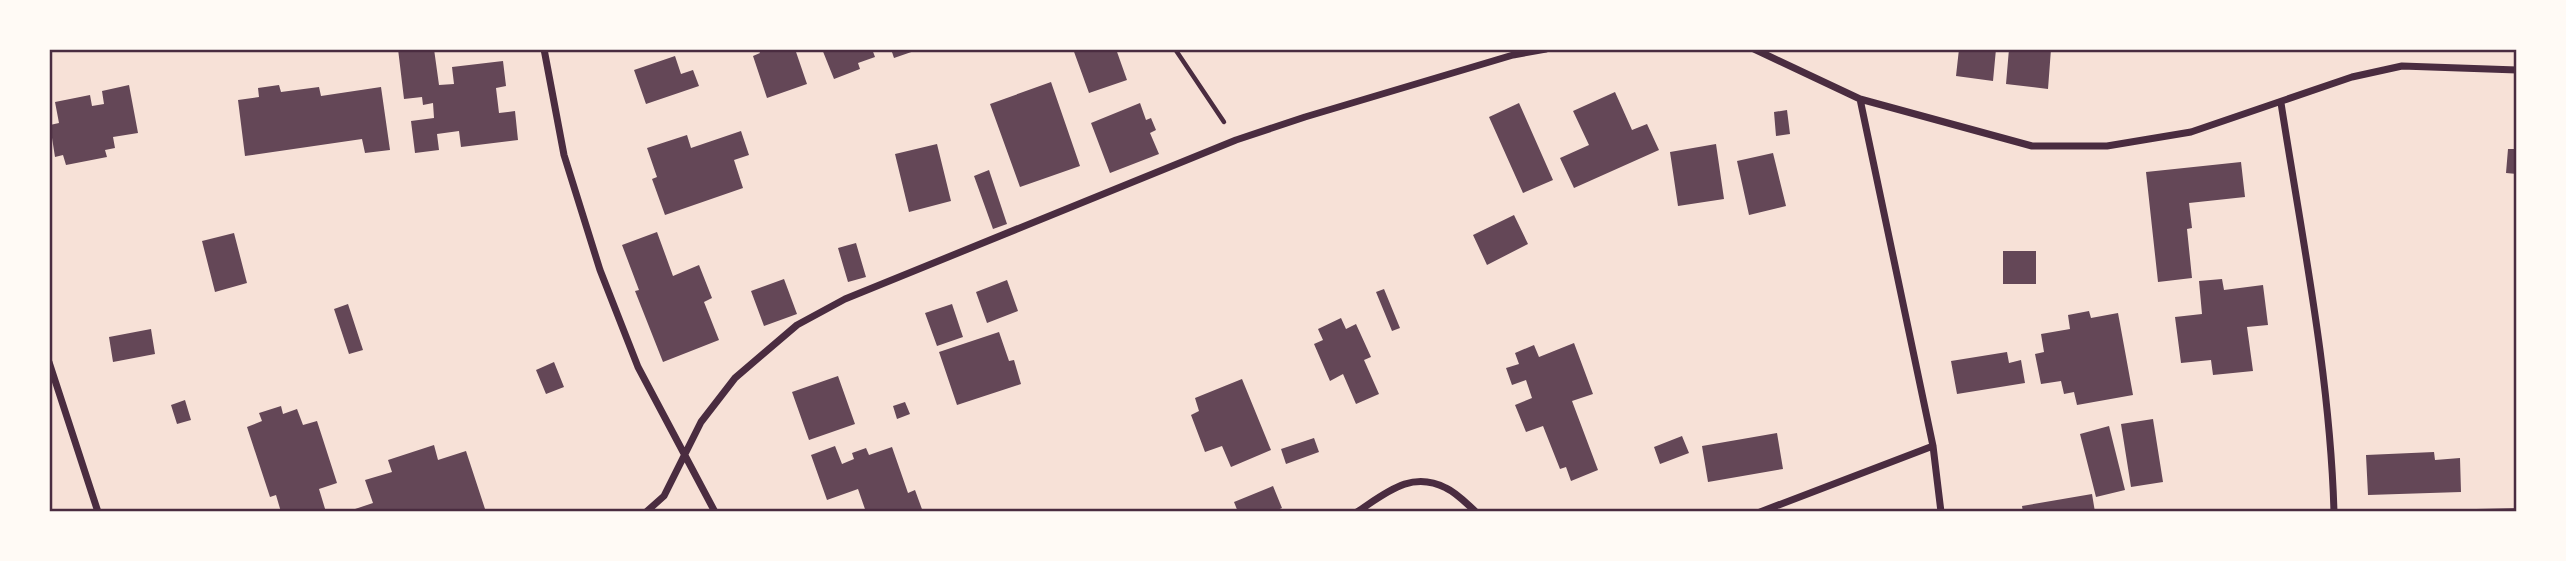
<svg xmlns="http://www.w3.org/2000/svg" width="2566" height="561" font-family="Lato,sans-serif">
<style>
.building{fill:#644757}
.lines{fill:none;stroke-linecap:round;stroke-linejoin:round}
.path{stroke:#4a2c40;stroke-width:4.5}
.minor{stroke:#4a2c40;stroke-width:7}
.neatline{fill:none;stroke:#4a2c40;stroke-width:2.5}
</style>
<rect width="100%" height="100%" fill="#f7e1d7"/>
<!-- building -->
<path class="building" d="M398 49H434L439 85 454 84 452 67 503 61 506 86 496 88 499 113 515 111 518 140 461 147 459 131 437 134 439 150 415 153 411 121 434 118 433 103 423 105 422 97 404 99Z
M758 49H795L807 84 767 98 753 56 760 53Z
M822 49H872L875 57 858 63 860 69 834 79Z
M891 49H920L894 58Z
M1073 49H1116L1127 80 1089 93Z
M1959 49H1996L1993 81 1956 76Z
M2009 49H2051L2048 89 2006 84Z
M675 56 681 74 693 70 699 86 646 104 634 70Z
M1051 82 1080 166 1020 187 990 104Z
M129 85 138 133 113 137 115 148 105 150 107 157 66 165 63 155 55 157 50 125 59 123 55 102 90 95 92 106 104 104 102 91Z
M279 85 281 92 319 87 321 96 381 87 390 150 365 153 362 139 245 156 238 100 259 97 258 88Z
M1615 92 1632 130 1647 124 1659 150 1574 188 1560 158 1589 145 1573 111Z
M1140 103 1146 120 1151 118 1156 130 1150 133 1159 154 1110 173 1091 123Z
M1519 103 1553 180 1523 193 1489 117Z
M1787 110 1790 134 1776 136 1774 112Z
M741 131 749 155 734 160 743 188 665 215 652 179 657 177 647 148 687 135 691 148Z
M937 144 951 201 909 212 895 154Z
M1716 144 1724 199 1678 206 1670 152Z
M2508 149H2517V174L2506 173Z
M1773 153 1786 206 1749 215 1737 161Z
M2241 162 2245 197 2189 203 2192 228 2187 229 2192 278 2158 282 2146 172Z
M989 170 1007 224 993 229 974 176Z
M1514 215 1528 244 1487 265 1473 235Z
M657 232 673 276 699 265 712 298 704 302 719 340 663 362 635 291 639 290 622 245Z
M234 233 247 283 215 292 202 241Z
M856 243 866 277 848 282 838 248Z
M2003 251H2036V284H2003Z
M784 279 797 314 764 326 751 291Z
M2222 279 2224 290 2263 285 2268 325 2247 327 2253 371 2213 375 2211 360 2181 363 2175 317 2202 314 2199 281Z
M1007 280 1018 311 987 323 976 292Z
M1384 289 1400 328 1392 331 1376 292Z
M348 304 363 350 349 354 334 309Z
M952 304 963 337 937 346 925 313Z
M2089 311 2091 318 2118 313 2133 395 2077 405 2074 392 2064 394 2061 381 2041 384 2035 354 2044 352 2041 334 2070 329 2068 315Z
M1341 318 1346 329 1356 324 1371 357 1364 360 1379 394 1356 404 1343 374 1330 381 1314 344 1323 340 1318 329Z
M151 329 155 354 113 362 109 337Z
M999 332 1009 361 1014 360 1021 384 957 405 939 352Z
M1574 343 1593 394 1572 401 1598 470 1571 481 1566 467 1560 469 1543 426 1526 432 1515 405 1532 398 1526 380 1512 385 1506 368 1519 364 1515 353 1534 345 1539 357Z
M2007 352 2009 363 2021 360 2025 383 1957 394 1951 361Z
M554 362 564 387 546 394 536 370Z
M838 376 855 424 809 440 792 392Z
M1242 379 1271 450 1231 467 1222 446 1205 452 1191 415 1199 411 1195 398Z
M185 400 191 420 177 424 171 405Z
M905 402 910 414 897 419 893 406Z
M281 406 283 414 297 409 303 425 317 421 337 483 319 489 326 512H281L276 495 270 497 247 427 262 421 259 413Z
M2153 419 2163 482 2131 487 2121 424Z
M2109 426 2125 490 2096 497 2080 434Z
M1777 433 1783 469 1708 482 1702 446Z
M1682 436 1689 453 1660 464 1654 447Z
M1314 438 1319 452 1286 464 1281 449Z
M434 445 438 460 466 451 486 512H346L373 503 365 480 392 472 388 460Z
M835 446 842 464 854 459 852 453 866 448 869 455 892 447 908 493 915 490 923 512H866L858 489 827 500 811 455Z
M2434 452 2435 460 2460 458 2461 492 2368 495 2366 455Z
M1273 486 1282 508 1273 512H1238L1234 502Z
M2092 494 2095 512H2023L2022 506Z
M2517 508V512H2476V509Z"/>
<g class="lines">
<!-- path -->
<path class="path" d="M1175 49 1224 122"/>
<!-- minor -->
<path class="minor" d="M544 49 564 155 600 270 638 367 715 512
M1754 49 1860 99 2032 146H2107L2191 132 2352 77 2402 66 2517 70
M1860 99 1933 446 1941 512
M2281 103C2302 238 2330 375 2334 512
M49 362 98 512
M646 512 664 496 701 422 735 378 797 325 845 299 1236 140 1305 117 1513 55 1546 49
M1357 512C1386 493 1411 470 1446 488 1457 493 1467 504 1476 512
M1760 512 1933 446"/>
</g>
<!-- border -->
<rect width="2566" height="561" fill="none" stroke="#fffaf5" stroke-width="102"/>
<rect x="51" y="51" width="2464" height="459" class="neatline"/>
</svg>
